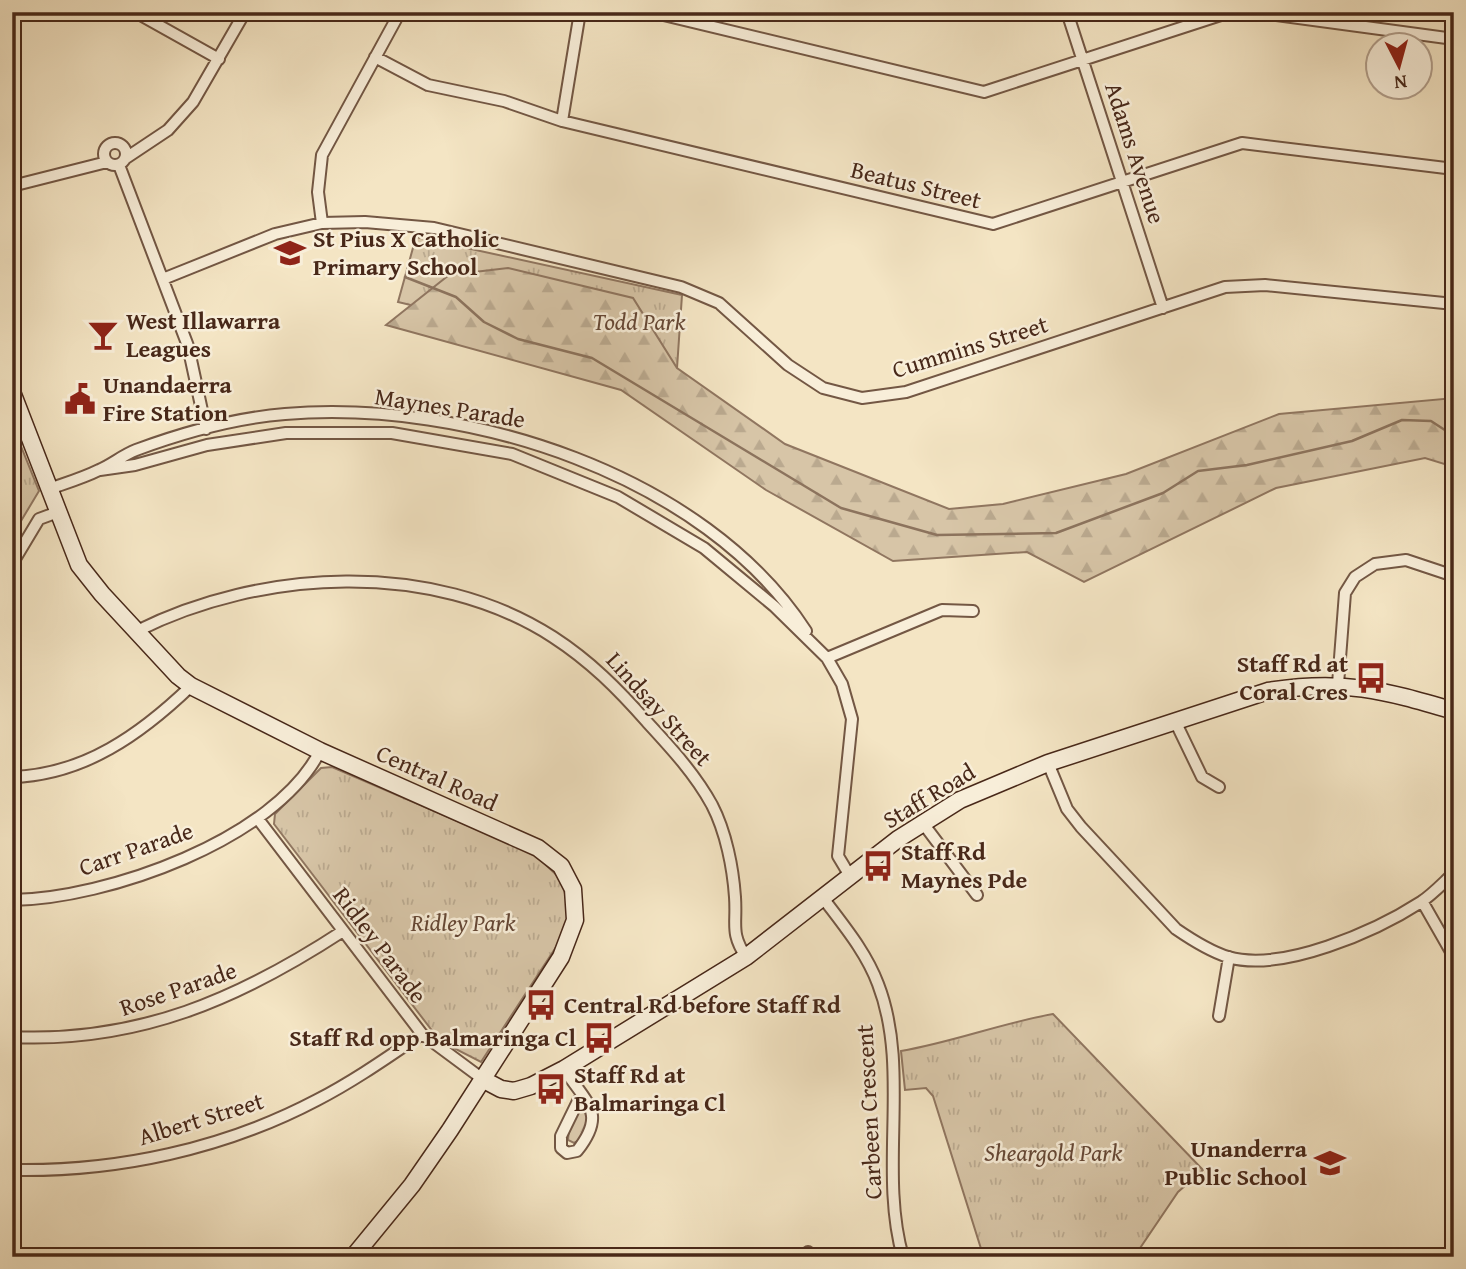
<svg xmlns="http://www.w3.org/2000/svg" width="1466" height="1269" font-family="'Gentium Book Plus',serif">
<style>
.grass{fill:url(#grass-tufts);stroke:#907660;stroke-width:2}
.forest{fill:url(#forest-firs);stroke:#907660;stroke-width:2}
.lines{fill:none;stroke-linecap:round;stroke-linejoin:round}
.stream{stroke:#8c735d;stroke-width:2.5}
.street-casing{stroke:#735744;stroke-width:14}
.secondary-casing{stroke:#482819;stroke-width:19}
.street{stroke:#f8eed9;stroke-width:10}
.secondary{stroke:#f8eed9;stroke-width:16}
.labels{text-anchor:middle;stroke-width:5;stroke-linejoin:round;paint-order:stroke}
.street-label{font-size:24px;fill:#482819;stroke:#f8eed9}
.poi-label{font-size:24px;font-weight:bold;fill:#482819;stroke:#f8eed9;text-anchor:start}
.park-label{font-size:24px;font-style:italic;fill:#654735;stroke:#f8eed9}
</style>
<defs>
<pattern id="grass-tufts" width="24" height="20" patternUnits="userSpaceOnUse" patternTransform="scale(1.75)"><rect width="24" height="20" fill="#d7c5a7"/><path d="M3 7l-1-3M5 7V3M7 7l1-3M15 17l-1-3M17 17v-4M19 17l1-3" fill="none" stroke="#baa98f"/></pattern>
<pattern id="forest-firs" width="22" height="20" patternUnits="userSpaceOnUse" patternTransform="scale(1.75)"><rect width="22" height="20" fill="#d7c5a7"/><path d="M5 1l3.5 6h-7zM16 11l3.5 6h-7z" fill="#baa98f"/></pattern>
</defs>
<rect width="100%" height="100%" fill="#f4e5c4"/>
<filter id="stains"><feTurbulence type="fractalNoise" baseFrequency=".00286" numOctaves="4"/><feColorMatrix values="0 0 0 0 .2 0 0 0 0 .09 0 0 0 0 .02 0 0 0 .5 -.17"/></filter>
<radialGradient id="worn" r=".72"><stop offset=".6" stop-color="#630" stop-opacity="0"/><stop offset="1" stop-color="#630" stop-opacity=".3"/></radialGradient>
<!-- grass -->
<path class="grass" d="M416 237 682 295 677 368 398 302Z
M12 424 39 491 12 536Z
M332 767 534 854 562 880 570 917 558 944 481 1062 440 1041 274 824 275 814 321 768Z
M1053 1014 1203 1170 1178 1192 1134 1257 983 1255 933 1096 926 1088 905 1090 901 1051C953 1042 1002 1023 1053 1014Z"/>
<!-- forest -->
<path class="forest" d="M508 268 633 298 677 368 785 444 949 509 1003 504 1126 474 1279 414 1454 398V467L1425 458 1276 488 1084 582 1027 552 893 561 766 490 621 390 386 325 449 275Z
M582 1103C591 1117 591 1136 574 1143L568 1140 569 1129Z"/>
<g class="lines">
<!-- stream -->
<path class="stream" d="M405 277 456 297 484 322 518 339 592 358 841 508 937 535 1056 533 1163 493 1198 471 1247 465 1352 441 1402 420 1431 421 1454 436"/>
<defs>
<path id="street" d="M135 12 219 59
M651 12 984 92 1230 12
M1067 12 1163 308
M1254 12 1454 39
M375 57 428 85 504 101 562 121 993 224 1242 143 1454 169
M562 121 580 12
M104 154a11 11 0 1 1 22 0a11 11 0 1 1-22 0Z
M126 158 168 130 193 102 245 12
M119 165 188 346 206 429
M12 186 107 162
M322 223 318 192 322 155 400 12
M163 279 275 234 322 223 365 222 434 228 681 287 719 303 788 365 823 388 862 398 906 392 1225 287 1265 285 1454 304
M100 470 135 465 207 445 286 433H392L512 454 618 497 704 548 774 606 827 658 842 684 852 719 838 856 850 876
M49 489C66 483 83 478 99 470 111 465 123 455 136 450 182 433 236 418 285 414 466 399 704 474 806 631
M12 564 39 519 58 512
M137 631C261 569 432 559 553 637 590 661 618 689 647 722 671 748 695 774 712 805 726 832 733 868 735 897 737 926 730 932 746 957
M827 658 942 610 973 611
M1338 684 1345 593 1355 577 1375 564 1406 560 1454 576
M1175 721 1202 777 1219 787
M1048 763 1067 809 1081 827 1176 929C1192 940 1209 951 1228 957 1282 973 1376 931 1421 902 1433 894 1443 883 1454 873
M12 777C84 775 141 734 191 686
M258 819 422 1034 484 1080
M922 822 977 895
M823 898C844 926 866 952 878 984 911 1069 878 1170 903 1257
M12 900C106 899 275 840 320 751
M1422 901 1454 957
M1219 1016 1229 957
M12 1037C138 1043 239 999 343 931
M564 1069C587 1104 607 1113 577 1151L567 1153 561 1148V1136L581 1095
M12 1170C117 1172 224 1149 317 1100 354 1081 388 1057 422 1034
M808 1252 810 1257"/>
<path id="secondary" d="M12 392 79 565 102 594 178 676 191 686 320 751 538 848 561 866 573 889 575 920 561 957 450 1130 412 1185 353 1257
M484 1080 501 1089 514 1091 531 1086 564 1069 746 957 898 839 960 800 1048 763 1268 691C1343 679 1383 690 1454 711"/>
</defs>
<!-- street casing -->
<use href="#street" class="street-casing"/>
<!-- secondary casing -->
<use href="#secondary" class="secondary-casing"/>
<!-- street -->
<use href="#street" class="street"/>
<!-- secondary -->
<use href="#secondary" class="secondary"/>
</g>
<!-- icons -->
<defs>
<symbol id="school-bare" viewBox="-9 -9 18 18"><path d="M0-5L7-2L0 1L-7-2ZM-4 1L0 2.5L4 1V4Q0 6-4 4Z" fill="#8f2418" stroke="#f8eed9" stroke-width="2.5" paint-order="stroke"/></symbol>
<symbol id="bar-bare" viewBox="-9 -9 18 18"><path d="M-6-5H6L.8 .8V4.5H3.5V6h-7V4.5H-.8V.8Z" fill="#8f2418" stroke="#f8eed9" stroke-width="2.5" paint-order="stroke"/></symbol>
<symbol id="civic-bare" viewBox="-9 -9 18 18"><path d="M-.6-6.5H3V-4.5H.6V-3L4-1V1h2V6H-6V1h2V-1L-.6-3ZM-1.2 2.5V6h2.4V2.5Z" fill="#8f2418" stroke="#f8eed9" stroke-width="2.5" paint-order="stroke"/></symbol>
<symbol id="bus-bare" viewBox="-9 -9 18 18"><path d="M-5-6H5V4H4V6H2V4H-2V6H-4V4H-5ZM-3.5-4V0h7V-4ZM-3.5 1.2v1.5H-2V1.2ZM2 1.2v1.5H3.5V1.2Z" fill="#8f2418" stroke="#f8eed9" stroke-width="2.5" paint-order="stroke"/></symbol>
</defs>
<g fill-rule="evenodd">
<use href="#school-bare" x="268" y="231" width="44" height="44"/>
<use href="#bar-bare" x="81" y="313" width="44" height="44"/>
<use href="#civic-bare" x="58" y="377" width="44" height="44"/>
<use href="#bus-bare" x="1349" y="656" width="44" height="44"/>
<use href="#bus-bare" x="856" y="844" width="44" height="44"/>
<use href="#bus-bare" x="519" y="983" width="44" height="44"/>
<use href="#bus-bare" x="577" y="1016" width="44" height="44"/>
<use href="#bus-bare" x="529" y="1067" width="44" height="44"/>
<use href="#school-bare" x="1308" y="1141" width="44" height="44"/>
</g>
<g class="labels">
<!-- street labels -->
<g class="street-label">
<text transform="translate(1135 153) rotate(72)" y="8">Adams Avenue</text>
<text transform="translate(916 185) rotate(14)" y="8">Beatus Street</text>
<text transform="translate(970 347) rotate(-17)" y="8">Cummins Street</text>
<text transform="translate(450 408) rotate(9)" y="8">Maynes Parade</text>
<text transform="translate(659 709) rotate(48)" y="8">Lindsay Street</text>
<text transform="translate(437 778) rotate(24)" y="8">Central Road</text>
<text transform="translate(929 796) rotate(-31)" y="8">Staff Road</text>
<text transform="translate(136 849) rotate(-19)" y="8">Carr Parade</text>
<text transform="translate(380 945) rotate(53)" y="8">Ridley Parade</text>
<text transform="translate(178 989) rotate(-19)" y="8">Rose Parade</text>
<text transform="translate(869 1112) rotate(-93)" y="8">Carbeen Crescent</text>
<text transform="translate(201 1119) rotate(-17)" y="8">Albert Street</text>
</g>
<!-- poi labels -->
<g class="poi-label">
<text x="313" y="247">St Pius X Catholic<tspan x="313" dy="28">Primary School</tspan></text>
<text x="126" y="329">West Illawarra<tspan x="126" dy="28">Leagues</tspan></text>
<text x="103" y="393">Unandaerra<tspan x="103" dy="28">Fire Station</tspan></text>
<text x="1348" y="672" text-anchor="end">Staff Rd at<tspan x="1348" dy="28">Coral Cres</tspan></text>
<text x="901" y="860">Staff Rd<tspan x="901" dy="28">Maynes Pde</tspan></text>
<text x="564" y="1013">Central Rd before Staff Rd</text>
<text x="576" y="1046" text-anchor="end">Staff Rd opp Balmaringa Cl</text>
<text x="574" y="1083">Staff Rd at<tspan x="574" dy="28">Balmaringa Cl</tspan></text>
<text x="1307" y="1157" text-anchor="end">Unanderra<tspan x="1307" dy="28">Public School</tspan></text>
</g>
<!-- park labels -->
<g class="park-label">
<text x="639" y="330">Todd Park</text>
<text x="463" y="931">Ridley Park</text>
<text x="1053" y="1161">Sheargold Park</text>
</g>
</g>
<!-- margin -->
<rect width="1466" height="1269" fill="none" stroke="#f4e5c4" stroke-width="42"/>
<rect x="14" y="14" width="1438" height="1241" fill="none" stroke="#482819" stroke-width="3.5"/>
<rect x="21" y="21" width="1424" height="1227" fill="none" stroke="#482819" stroke-width="2"/>
<!-- north arrow -->
<g transform="translate(1399 66) rotate(174)"><circle r="33" fill="#f8eed9" stroke="#b29f8c" stroke-width="2"/>
<path d="M0-5L12 26L0 18L-12 26Z" fill="#8f2418"/>
<text y="-10" font-size="19" font-weight="bold" text-anchor="middle" fill="#482819">N</text>
</g>
<rect width="100%" height="100%" filter="url(#stains)"/>
<rect width="100%" height="100%" fill="url(#worn)"/>
</svg>
